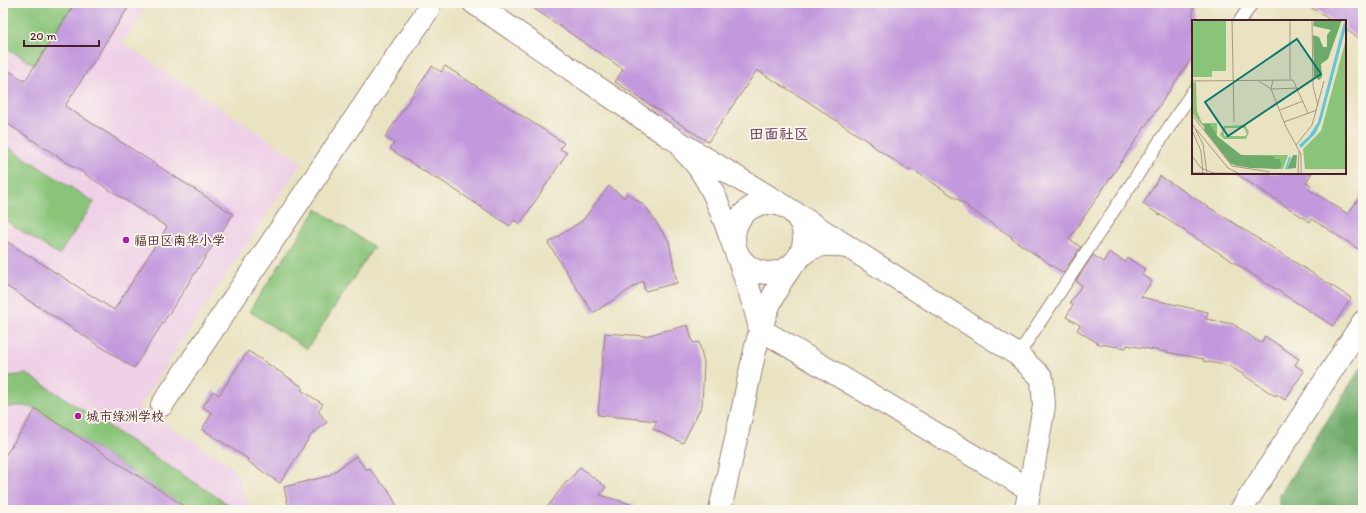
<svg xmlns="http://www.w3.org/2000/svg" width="1366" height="513" font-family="Itim,'LXGW WenKai TC',sans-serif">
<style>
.built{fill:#eed0e7}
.green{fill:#89c479;stroke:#6a7252}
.forest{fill:#6eaa69;stroke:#5c644a}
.building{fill:#c399dd}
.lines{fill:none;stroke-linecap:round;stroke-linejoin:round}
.service-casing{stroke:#9a8176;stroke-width:14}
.minor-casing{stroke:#9a8176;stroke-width:24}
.service{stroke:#fff;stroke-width:12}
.minor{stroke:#fff;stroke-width:22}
.poi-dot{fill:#b5179e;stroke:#fbf7ec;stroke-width:1.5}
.labels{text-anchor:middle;stroke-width:3.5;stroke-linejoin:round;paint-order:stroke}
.poi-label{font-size:13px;fill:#4a1f2b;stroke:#fbf7ec;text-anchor:start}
.quarter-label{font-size:15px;font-weight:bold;fill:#744a69;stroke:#fbf7ec}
.inset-river{fill:none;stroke:#5fc6db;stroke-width:2}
.inset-road{fill:none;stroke:#a99586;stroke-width:1}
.view{fill:#0f766e;fill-opacity:0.15;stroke:#0f766e;stroke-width:2}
.inset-edge{fill:none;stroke:#4a1f2b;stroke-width:2}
</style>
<rect width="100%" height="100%" fill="#fbf7ec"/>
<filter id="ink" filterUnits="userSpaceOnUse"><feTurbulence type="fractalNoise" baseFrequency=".025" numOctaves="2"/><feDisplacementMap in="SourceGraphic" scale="8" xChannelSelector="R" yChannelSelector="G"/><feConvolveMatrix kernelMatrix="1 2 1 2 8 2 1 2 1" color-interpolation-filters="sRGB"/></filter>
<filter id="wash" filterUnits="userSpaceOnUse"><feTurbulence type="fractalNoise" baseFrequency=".012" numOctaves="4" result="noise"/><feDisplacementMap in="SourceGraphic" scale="16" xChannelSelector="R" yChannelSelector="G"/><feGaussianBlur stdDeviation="0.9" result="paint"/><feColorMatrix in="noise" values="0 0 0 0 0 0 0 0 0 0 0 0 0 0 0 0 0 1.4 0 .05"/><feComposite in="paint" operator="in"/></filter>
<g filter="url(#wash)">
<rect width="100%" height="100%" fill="#e9e3c2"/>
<!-- built -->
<path class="built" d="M3 3H149L123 43 302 162 139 406 234 468 252 510H3Z"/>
<!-- green -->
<path class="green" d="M3 3H75L34 65 3 46Z
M3 144 94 202 59 255 3 219Z
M317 209 374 247 307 349 249 311Z
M27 374 237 510H190L36 409C24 405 15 405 3 409V377Z"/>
<!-- forest -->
<path class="forest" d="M1363 364V510H1279V496Z"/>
<g id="blocks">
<!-- building -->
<path class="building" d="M75 3H131L65 106 233 214 134 368 3 284V239L114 310 167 227 3 121V67L25 81Z
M526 3H1193V56L1069 239 1081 247 1063 273 1011 238 1012 237 967 207 968 206 912 169 910 171 870 144V143L807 101 757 70 708 142 615 82 623 69Z
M1304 3H1353L1363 10V41L1345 29V21H1332Z
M432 66 441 72 445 66 564 143 560 149 567 153 520 224 514 220 510 226 437 178 436 179 390 149 394 143 385 137Z
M1235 173H1312L1306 182 1311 185 1308 189 1348 214 1363 192V252L1312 219 1310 222Z
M1160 176 1351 298 1333 326 1143 204Z
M609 186 624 198 627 193 645 206 669 241 677 283 645 291 643 281 593 313 548 243 582 221Z
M1109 252 1125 262 1128 258 1145 269 1142 275 1152 281 1141 297 1208 312 1206 319 1233 324 1261 343 1265 336 1299 359 1295 365 1304 371 1285 400 1276 394 1275 396 1230 366 1203 361 1204 359 1127 345 1126 348 1099 344 1077 330 1080 325 1066 317 1073 305 1070 303 1082 285 1076 281 1093 255 1103 262Z
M688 325 693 343 699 342 704 363 702 405 683 443 653 429 657 421 598 415 605 333 645 336Z
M248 351 303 387 301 390 323 404 318 411 327 422 311 435 280 483 247 461 248 459 202 429 212 413 203 407 213 391 219 395Z
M36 409 190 510H3V459Z
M356 456 366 470 369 468 380 482 388 489 399 510H289L284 487 328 476Z
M580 467 606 487 600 495 634 505V510H545L566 482H568Z"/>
</g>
</g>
<g filter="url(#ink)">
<use href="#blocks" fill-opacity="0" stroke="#9a8176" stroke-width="1"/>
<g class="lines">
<defs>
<path id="service" d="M1240 21 1252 3
M1018 355 1193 91"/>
<path id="minor" d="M474 3 667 135 784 206 1018 355 1042 378 1044 406 1026 510
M684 151C711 176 722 214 734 247 744 274 754 301 760 329L1029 489
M734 238a35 35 0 1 1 70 0a35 35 0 1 1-70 0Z
M162 405 428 10 429 3
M720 510C727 477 735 445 742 412 753 362 759 308 791 267 796 261 802 254 808 250 821 243 833 244 846 247
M1241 510 1363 322"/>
</defs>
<!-- service casing -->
<use href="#service" class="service-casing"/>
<!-- minor casing -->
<use href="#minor" class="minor-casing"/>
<!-- service -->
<use href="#service" class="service"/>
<!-- minor -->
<use href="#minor" class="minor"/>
</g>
</g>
<!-- markers -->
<g class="poi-dot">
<circle cx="126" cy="240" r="4"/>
<circle cx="78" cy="416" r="4"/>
</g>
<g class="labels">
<!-- poi labels -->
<g class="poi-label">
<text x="134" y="245">福田区南华小学</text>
<text x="86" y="421">城市绿洲学校</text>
</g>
<!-- quarter labels -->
<g class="quarter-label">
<text x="779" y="139">田面社区</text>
</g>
</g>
<!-- overview -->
<g transform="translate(1192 20)">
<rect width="154" height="154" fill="#e9e3c2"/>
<path d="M10 0H34V51H20V57H0V2ZM154 7V149H113L111 129 129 111 154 19ZM4 62 5 91 10 103H25V116L49 135H96L91 149 44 146 0 93V63ZM53 105 57 112 54 119H32L28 115 32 106ZM34 108H52L55 114 53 116H33L31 111Z" fill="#89c479" fill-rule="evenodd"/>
<path d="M122 0H150L136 39 129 44 130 57 127 60 122 57 121 15 127 17 131 27H135V15L139 10 121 6ZM13 104H18L25 116 49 135 81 136 83 139H88L89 146 87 149 58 148 39 144 12 110ZM101 135H105L104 148 95 149Z" fill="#6eaa69"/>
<path d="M152 2 154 7 129 102 123 114 109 128 107 125 117 116 126 102Z" fill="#5fc6db"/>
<path class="inset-river" d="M94 149 98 137"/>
<path class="inset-road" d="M40 0 42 102M98 0V59M120 0 121 66 126 86M81 60 79 69 94 107 109 134V154M0 61 101 60 116 93M67 61 79 69 105 68M88 90 111 81M0 95 40 146 78 152M92 102 125 90M0 103 11 124 15 154M4 109 36 148 46 153M0 110 9 131 11 154M104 125 120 105 132 61M0 136 9 148 21 153M0 153H13M19 153 86 154M106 154 107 131"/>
<path class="view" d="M105 19 129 54 36 116 13 82Z"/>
<rect width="154" height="154" class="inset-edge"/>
</g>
<!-- margin -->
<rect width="1366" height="513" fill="none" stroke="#fbf7ec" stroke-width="16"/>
<!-- scale -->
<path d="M24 40v6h75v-6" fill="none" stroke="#4a1f2b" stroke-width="2"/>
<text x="30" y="40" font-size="12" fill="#4a1f2b" stroke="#fbf7ec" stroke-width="3" paint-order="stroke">20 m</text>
</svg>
